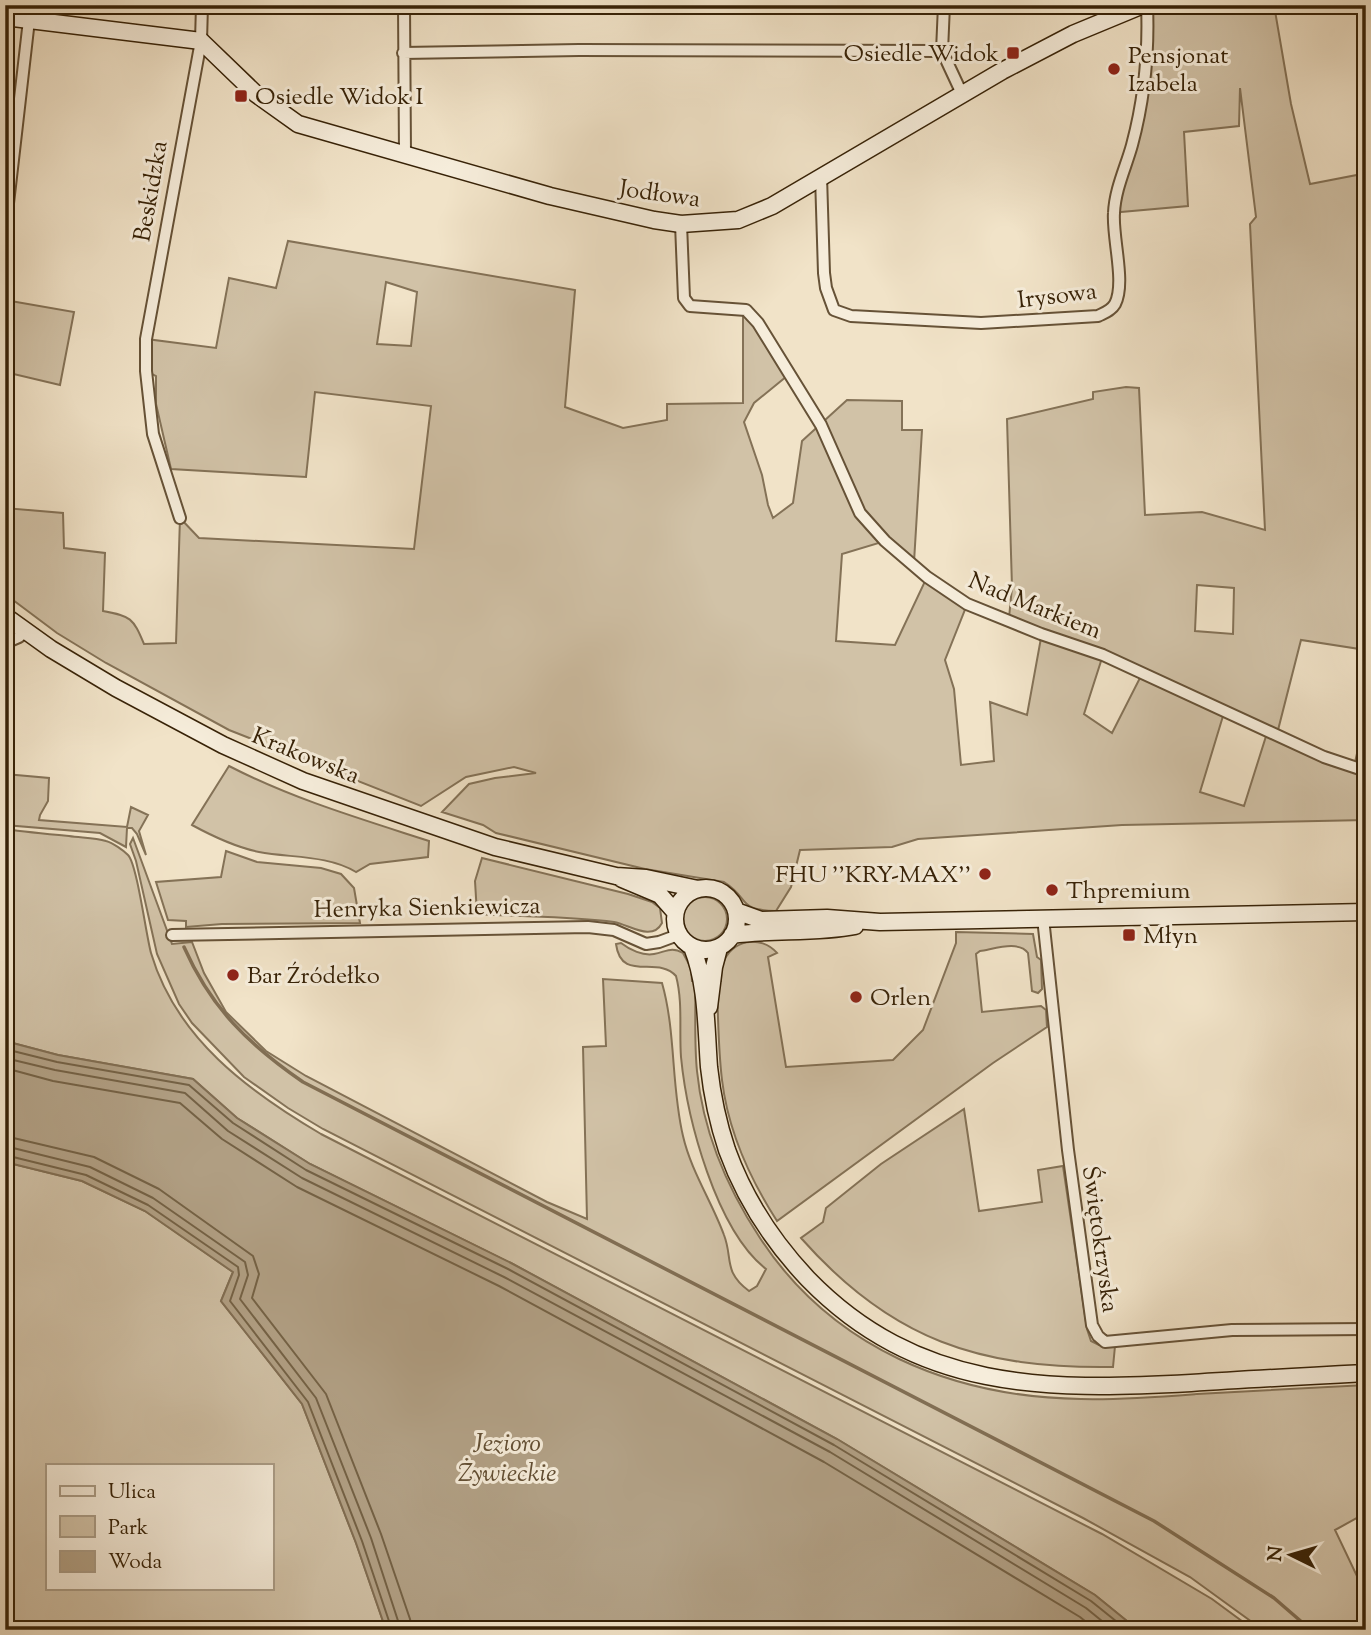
<svg xmlns="http://www.w3.org/2000/svg" width="1371" height="1635" font-family="'Sorts Mill Goudy',serif">
<style>
.green{fill:#d1c2a7;stroke:#847257;stroke-width:2;fill-rule:evenodd}
.water{fill:#b2a186;stroke:#816e53;stroke-width:2}
.lines{fill:none;stroke-linecap:round;stroke-linejoin:round}
.shore{stroke:#746246;stroke-width:2}
.stream{stroke:#816e53;stroke-width:3.5}
.street-casing{stroke:#665237;stroke-width:14}
.secondary-casing{stroke:#372207;stroke-width:19}
.street{stroke:#f6eddb;stroke-width:10}
.secondary{stroke:#f6eddb;stroke-width:16}
.poi-dot{fill:#8f2418;stroke:#f6eddb;stroke-width:2.5}
.labels{text-anchor:middle;stroke-width:6;stroke-linejoin:round;paint-order:stroke}
.poi-label{font-size:24px;fill:#372207;stroke:#f6eddb;text-anchor:start}
.street-label{font-size:24px;fill:#372207;stroke:#f6eddb}
.water-label{font-size:26px;font-style:italic;fill:#624e33;stroke:#f6eddb}
</style>
<rect width="100%" height="100%" fill="#f1e3c8"/>
<filter id="stains"><feTurbulence type="fractalNoise" baseFrequency=".00286" numOctaves="4"/><feColorMatrix values="0 0 0 0 .2 0 0 0 0 .09 0 0 0 0 .02 0 0 0 .5 -.17"/></filter>
<radialGradient id="worn" r=".72"><stop offset=".6" stop-color="#630" stop-opacity="0"/><stop offset="1" stop-color="#630" stop-opacity=".3"/></radialGradient>
<!-- green -->
<path class="green" d="M1147 5H1274L1291 104 1310 184 1362 174 1366 197V650L1301 640 1277 734 1354 767 1366 713V820L1122 825 918 839 892 847 800 850 791 887 776 911C736 910 751 899 724 882L645 869 496 833 483 825 442 812 469 784 495 778 536 773 514 767 466 777 421 806 229 730 106 663 57 633 5 594V508L63 513 64 548 105 553 103 611C131 616 133 618 144 644L176 643 180 518 199 538 414 549 431 406 315 392 306 477 171 469 156 404V376L146 371V339L216 348 229 278 276 288 288 241 575 290 565 407 623 428 667 420V404L743 403V313L749 317 787 376 754 403 744 422 762 475 768 505 773 518 793 503 802 441 847 400 902 401V430H922L914 562 885 541 842 554 836 641 895 645 927 577 966 607 945 660 954 689 961 765 994 761 990 702 1027 715 1041 638 1009 618 1012 587 1007 419 1093 399V392L1126 387 1139 388 1145 515 1202 512 1265 530 1250 224 1256 217 1240 88 1239 126 1184 132 1188 206 1121 212 1113 215 1142 101ZM386 282 417 292 411 346 377 344ZM1197 585 1234 588 1233 634 1195 631ZM1103 655 1142 674 1112 733 1084 714ZM1223 716 1267 733 1244 806 1200 792Z
M5 300 74 312 60 385 5 372Z
M229 766C293 799 361 819 429 841L428 857 370 864 356 872C328 855 291 858 259 852 235 847 214 837 192 825Z
M5 774 49 778 48 801 40 815 39 820 127 827 131 807 148 815 139 831 146 855 137 834 132 828H127L126 847 100 833 5 825Z
M5 829C26 832 47 834 69 836 80 838 94 837 106 841 113 843 123 850 128 855 137 864 146 935 151 953 176 1038 248 1091 321 1134L1102 1534 1212 1599 1254 1630H1138L1095 1595 837 1439 511 1263 310 1164 237 1118 193 1079 58 1055 5 1041Z
M133 838 172 944 192 942 204 973 226 1012 266 1051 306 1076 547 1202 587 1219 583 1047 606 1046 603 979 662 983C676 1032 671 1086 683 1136 691 1171 712 1202 724 1235 733 1258 723 1272 749 1291L757 1286 766 1269C716 1230 687 1119 681 1057 679 1031 683 1002 676 976 658 955 621 983 616 944L621 943C630 950 643 956 654 954 666 952 671 946 683 953L691 968 692 981H695C696 1011 694 1042 697 1071 703 1131 727 1188 760 1238 832 1348 952 1397 1081 1399 1120 1400 1158 1397 1197 1394 1253 1391 1309 1388 1366 1385V1513L1335 1530 1366 1595V1630H1263L1190 1577 1083 1518 323 1129 288 1108 244 1077 192 1023 179 1004 157 954 136 861 130 844Z
M226 851 257 862 321 868 341 874 354 888 360 923 222 924 186 927V921L168 920 156 882 221 877Z
M482 858 628 894 652 902 660 908 662 923C652 942 630 925 614 922 569 916 522 917 477 914L475 881Z
M683 919a22 22 0 1 1 44 0a22 22 0 1 1-44 0Z
M956 932 1033 934 1037 957 1041 960 1042 989 1038 993 1032 991 1028 953C1019 940 994 949 980 951L976 954 982 1012 1041 1006 1046 1010 1047 1027 993 1063 777 1221C750 1179 728 1130 722 1080 718 1047 718 1014 717 981H721C721 975 721 969 723 964 730 940 761 934 777 953L768 957 786 1067 893 1060 923 1030 956 943Z
M964 1109 979 1211 1042 1202 1038 1170 1063 1166 1087 1329 1091 1341 1099 1345 1115 1346 1113 1367C980 1369 891 1340 801 1238L823 1222 826 1208 881 1164Z
M5 1162 82 1181 145 1211 233 1272 221 1301 302 1404 356 1543 386 1630H5ZM47 1465H271V1588H47Z"/>
<!-- water -->
<path class="water" d="M5 1041 58 1055 193 1079 237 1118 310 1164 511 1263 837 1439 1095 1595 1138 1630H386L356 1543 302 1404 221 1301 233 1272 145 1211 82 1181 5 1162Z"/>
<g class="lines">
<!-- shore -->
<path class="shore" d="M5 1049 57 1062 189 1085 233 1123 306 1170 508 1269 834 1445 1091 1601 1127 1630
M5 1058 55 1070 185 1093 228 1131 302 1178 504 1277 830 1452 1086 1608 1113 1630
M5 1068 53 1081 180 1103 222 1139 297 1187 499 1286 824 1462 1080 1617 1096 1630
M5 1136 94 1157 159 1189 253 1256 259 1274 252 1298 326 1394 381 1534 410 1619 412 1630
M5 1146 90 1167 153 1198 245 1262 248 1275 240 1299 316 1398 371 1538 401 1630
M5 1155 86 1175 148 1205 238 1267 239 1275 230 1301 308 1402 362 1541 392 1630"/>
<!-- stream -->
<path class="stream" d="M184 947C211 1008 248 1044 303 1082L1154 1521 1274 1598 1311 1630"/>
<defs>
<path id="street" d="M404 5 405 154
M944 5 942 51 963 96
M403 53 579 50 942 51
M821 176 824 273 826 288 834 310 851 316 981 323 1098 316C1104 313 1111 311 1115 304 1126 283 1112 237 1114 213 1115 189 1126 167 1132 145 1144 100 1149 52 1147 5
M7 212 29 20
M681 224 684 298 690 306 746 310 758 323 821 425 860 513 885 541 927 577 967 604 1041 634 1103 655 1324 757 1366 771
M180 518 153 434 146 371V339L201 41 202 5
M5 643 19 637 25 631
M1043 918 1068 1150 1092 1325 1098 1336 1105 1342 1232 1330 1366 1329
M172 935 588 927 614 930 646 944 659 942 678 935"/>
<path id="secondary" d="M5 17 201 41 256 94 298 124 550 196 654 220 681 224 738 220 772 206 1002 71 1073 34 1143 5
M5 616 51 649 116 688 223 745 303 781 495 847 616 876 646 878 698 889
M622 879 660 895 675 912
M675 919a31 31 0 1 1 62 0a31 31 0 1 1-62 0Z
M736 911 761 920 827 918 880 922 1366 912
M732 935C773 929 815 934 855 926
M692 947C707 984 706 1028 709 1067 712 1095 718 1123 727 1150 744 1197 773 1242 808 1279 917 1391 1046 1391 1191 1383 1250 1379 1308 1376 1366 1373
M709 1007 714 967 719 948"/>
</defs>
<!-- street casing -->
<use href="#street" class="street-casing"/>
<!-- secondary casing -->
<use href="#secondary" class="secondary-casing"/>
<!-- street -->
<use href="#street" class="street"/>
<!-- secondary -->
<use href="#secondary" class="secondary"/>
</g>
<!-- markers -->
<g class="poi-dot">
<rect x="1006" y="46" width="14" height="14" rx="3.5"/>
<circle cx="1114" cy="69" r="7"/>
<rect x="234" y="89" width="14" height="14" rx="3.5"/>
<circle cx="985" cy="874" r="7"/>
<circle cx="1052" cy="890" r="7"/>
<rect x="1122" y="928" width="14" height="14" rx="3.5"/>
<circle cx="233" cy="975" r="7"/>
<circle cx="856" cy="997" r="7"/>
</g>
<g class="labels">
<!-- poi labels -->
<g class="poi-label">
<text x="999" y="61" text-anchor="end">Osiedle Widok</text>
<text x="1128" y="63">Pensjonat<tspan x="1128" dy="28">Izabela</tspan></text>
<text x="255" y="104">Osiedle Widok I</text>
<text x="971" y="882" text-anchor="end">FHU ''KRY-MAX''</text>
<text x="1066" y="898">Thpremium</text>
<text x="1143" y="943">Młyn</text>
<text x="247" y="983">Bar Źródełko</text>
<text x="870" y="1005">Orlen</text>
</g>
<!-- street labels -->
<g class="street-label">
<text transform="translate(150 191) rotate(-80)" y="8">Beskidzka</text>
<text transform="translate(660 193) rotate(8)" y="8">Jodłowa</text>
<text transform="translate(1057 295) rotate(-7)" y="8">Irysowa</text>
<text transform="translate(1035 605) rotate(22)" y="8">Nad Markiem</text>
<text transform="translate(306 755) rotate(22)" y="8">Krakowska</text>
<text transform="translate(427 907) rotate(-1)" y="8">Henryka Sienkiewicza</text>
<text transform="translate(1101 1239) rotate(82)" y="8">Świętokrzyska</text>
</g>
<!-- water labels -->
<g class="water-label">
<text x="507" y="1451">Jezioro<tspan x="507" dy="30">Żywieckie</tspan></text>
</g>
</g>
<!-- margin -->
<rect width="1371" height="1635" fill="none" stroke="#f1e3c8" stroke-width="28"/>
<rect x="7" y="7" width="1357" height="1621" fill="none" stroke="#372207" stroke-width="3.5"/>
<rect x="14" y="14" width="1343" height="1607" fill="none" stroke="#372207" stroke-width="2"/>
<!-- legend -->
<rect x="46" y="1464" width="228" height="126" fill="#f6eddb" stroke="#aa9c86" stroke-width="2"/>
<rect x="60" y="1486" width="35" height="10" fill="#f6eddb" stroke="#aa9c86" stroke-width="2"/>
<text x="108" y="1498" font-size="21" fill="#372207">Ulica</text>
<rect x="60" y="1516" width="35" height="21" fill="#d1c2a7" stroke="#aa9c86" stroke-width="2"/>
<text x="108" y="1534" font-size="21" fill="#372207">Park</text>
<rect x="60" y="1551" width="35" height="21" fill="#b2a186" stroke="#aa9c86" stroke-width="2"/>
<text x="108" y="1568" font-size="21" fill="#372207">Woda</text>
<!-- north arrow -->
<g transform="translate(1291 1555) rotate(275)" stroke="#f6eddb" stroke-width="5" paint-order="stroke">
<path d="M0-5L12 26L0 18L-12 26Z" fill="#372207"/>
<text y="-10" font-size="19" font-weight="bold" text-anchor="middle" fill="#372207">N</text>
</g>
<rect width="100%" height="100%" filter="url(#stains)"/>
<rect width="100%" height="100%" fill="url(#worn)"/>
</svg>
